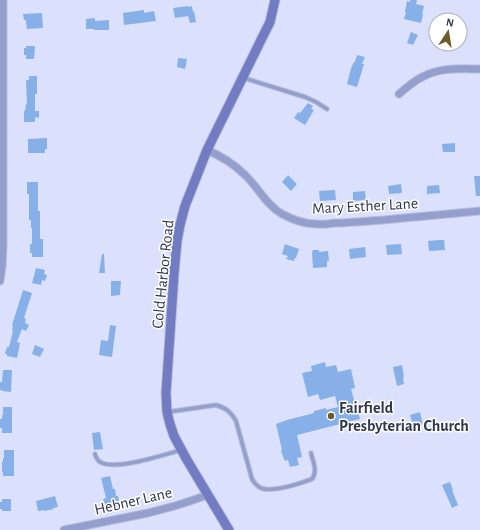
<svg xmlns="http://www.w3.org/2000/svg" width="480" height="530" font-family="'Alegreya Sans',sans-serif">
<style>
.building{fill:#86b0e7}
.lines{fill:none;stroke-linecap:round;stroke-linejoin:round}
.service-casing{stroke:#b9bfd9;stroke-width:5.5}
.minor-casing{stroke:#b9bfd9;stroke-width:9}
.secondary-casing{stroke:#b9bfd9;stroke-width:11}
.service{stroke:#959fce;stroke-width:3.5}
.minor{stroke:#959fce;stroke-width:7}
.secondary{stroke:#717cc2;stroke-width:9}
.poi-dot{fill:#6a5d2a;stroke:#fff;stroke-width:1.5}
.labels{text-anchor:middle;stroke-width:3;stroke-linejoin:round;paint-order:stroke}
.street-label{font-size:16px;fill:#31364f;stroke:#fff}
.poi-label{font-size:16px;font-weight:bold;fill:#31364f;stroke:#fff;text-anchor:start}
</style>
<rect width="100%" height="100%" fill="#dbe1fc"/>
<!-- building -->
<path class="building" d="M410 0H417L416 4 424 6 422 14H423L421 23 404 19 406 12H405L407 1 410 2Z
M188 6V7L192 6 193 12 194 11 196 22 190 23 188 16 175 18 173 8Z
M144 10V13L154 11 156 21 124 25 123 13Z
M42 13 43 28 27 29 26 22V20H24L23 14Z
M95 18V21L109 20V30H94V29H86V19Z
M411 32 418 35 413 45 407 43Z
M26 46H35L34 59H26V55H24V48H26Z
M357 55 365 57 362 64H364L357 87 347 84 351 68 354 62H355Z
M178 58 187 59 185 69 177 67Z
M29 76H37V94H35V111H39V118L35 117V122H24V111H25L26 104H27L26 80H29Z
M308 103 313 106 311 109 314 110 305 125 294 118 298 112 300 113Z
M47 138V149H45V153H28V139Z
M455 143V152H443L442 144Z
M288 175 297 184 291 191 282 182Z
M474 176H480V196H476Z
M27 182H38V211H40V239H43V257H32V253H30V244H32V228H31V220H29V194H27Z
M401 184 402 193 389 194 388 186Z
M439 185 440 193 427 194V186Z
M335 190 336 200 320 201 319 191Z
M365 191 366 200 353 201V192Z
M440 240H444L445 250 429 251 428 241Z
M285 244 299 249 296 258H295L294 261 286 259 288 256 282 254Z
M401 244 402 254 387 255 386 245Z
M365 247 366 257 350 259 349 249Z
M312 250H319V252L328 251 329 261H327V267L313 268 312 252H313Z
M102 254H104L105 273H99Z
M36 268 45 270 44 274 47 275 45 281 42 280 41 285 32 283Z
M111 281H121L120 295 111 296Z
M23 290 32 293 24 318 26 319 25 323 29 325 26 331 22 329 17 342 20 343 17 358 7 356V354H5L7 347H9L13 331 12 330 13 326 12 325Z
M110 325 116 326 112 357 99 355 101 340 108 341Z
M35 345 44 349 40 357 32 354Z
M325 362 326 367 336 365 338 372 351 369 355 388 351 389 355 403H356L360 419 297 435 302 457 297 458 299 465 290 467 288 460 285 461 284 459 281 451 282 450 276 424 287 420 314 413V411L326 408V410L338 407 335 396 320 400 318 394 308 397 302 373 312 371 311 366Z
M402 365 404 377H403L404 384 397 386 393 367Z
M3 370H12L11 392 2 391V390H0V382H2Z
M3 407H12V433H2V428H0V419H2V415H3Z
M420 412 423 425 414 428 410 415Z
M100 432 103 449 94 450 92 433Z
M4 450H14V476H3V472H2V462H3V458H4Z
M110 476 113 489H115L116 496H118L119 501 118 502 119 507 109 509 108 505H105L103 499 106 498 101 478Z
M450 482 453 490H452L458 505 452 508 442 485Z
M55 496 58 507 53 508 54 509 44 511V510L38 511 36 501Z
M2 499H11V511H2V509H0V502H2Z"/>
<g class="lines">
<defs>
<path id="service" d="M244 78 305 97 316 102 327 109
M168 412 216 405C226 408 231 412 236 421L252 479C255 484 258 488 264 489 276 491 301 483 312 479 318 471 313 462 311 453
M95 454C96 457 97 460 100 462 115 471 163 455 181 450"/>
<path id="minor" d="M399 94C406 88 414 81 422 77 440 67 460 69 480 69
M207 150C221 156 234 164 245 175 258 187 266 205 282 214 293 220 305 224 317 224 323 225 329 224 335 223 351 223 367 221 383 220 416 217 448 214 480 211
M0 281 2 267 3 248V0
M64 530 148 513 178 505 208 495"/>
<path id="secondary" d="M229 530 187 460 174 436 170 424 167 412 166 393 174 274 177 241 180 225 185 206 207 150 263 36 270 22 275 0"/>
</defs>
<!-- service casing -->
<use href="#service" class="service-casing"/>
<!-- minor casing -->
<use href="#minor" class="minor-casing"/>
<!-- secondary casing -->
<use href="#secondary" class="secondary-casing"/>
<!-- service -->
<use href="#service" class="service"/>
<!-- minor -->
<use href="#minor" class="minor"/>
<!-- secondary -->
<use href="#secondary" class="secondary"/>
</g>
<!-- markers -->
<circle class="poi-dot" cx="331" cy="416" r="4"/>
<g class="labels">
<!-- street labels -->
<g class="street-label">
<text transform="translate(365 205) rotate(-3)" y="6">Mary Esther Lane</text>
<text transform="translate(162 274) rotate(-84)" y="6">Cold Harbor Road</text>
<text transform="translate(133 500) rotate(-13)" y="6">Hebner Lane</text>
</g>
<!-- poi labels -->
<g class="poi-label">
<text x="339" y="413">Fairfield<tspan x="339" dy="18">Presbyterian Church</tspan></text>
</g>
</g>
<!-- north arrow -->
<g transform="translate(448 32) rotate(12)"><circle r="19" fill="#ffffff" stroke="#adafb9"/>
<path d="M0-3L7 15L0 10L-7 15Z" fill="#6a5d2a"/>
<text y="-6" font-size="11" font-weight="bold" text-anchor="middle" fill="#31364f">N</text>
</g>
</svg>
